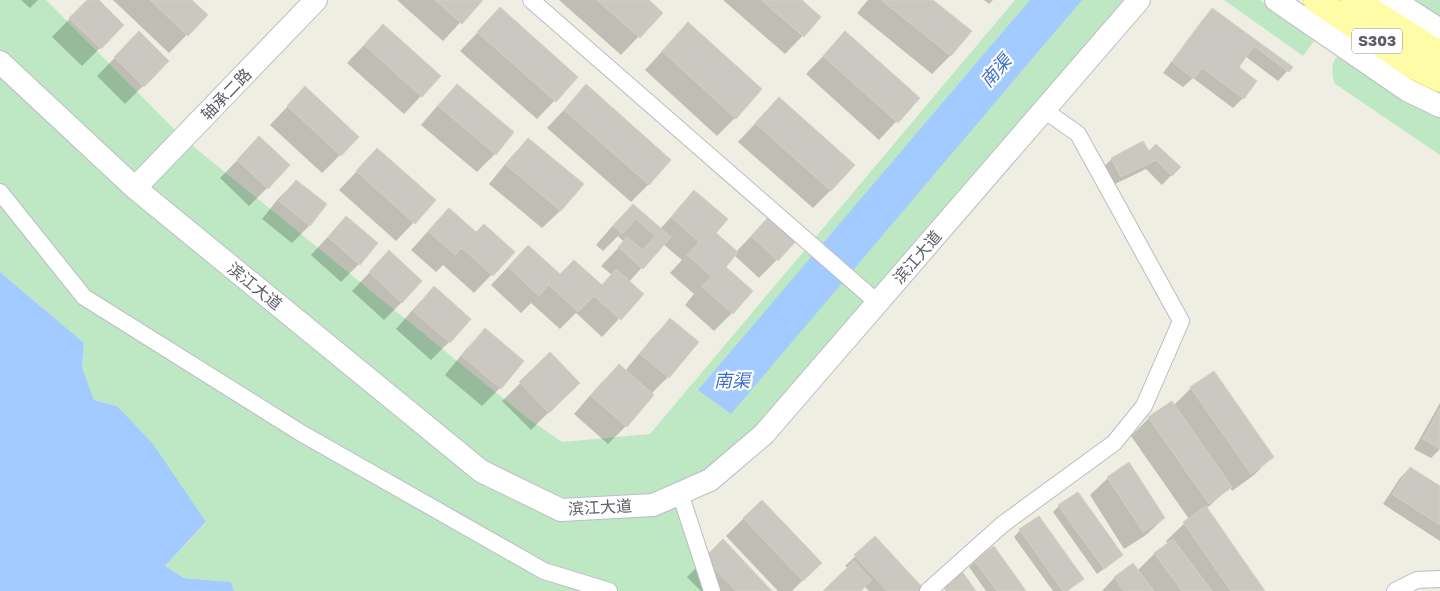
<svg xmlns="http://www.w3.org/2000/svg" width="1440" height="591" font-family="'Golos Text','Noto Sans SC',sans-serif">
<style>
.green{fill:#bde8c3}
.water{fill:#a3cbff}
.shadow{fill:#0003}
.building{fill:#cac8c0;stroke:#d4d0c1}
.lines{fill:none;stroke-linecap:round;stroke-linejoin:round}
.street-casing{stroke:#bbbcc3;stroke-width:18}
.secondary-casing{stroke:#bbbec5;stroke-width:24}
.primary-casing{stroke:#fbe150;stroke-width:26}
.street{stroke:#fff;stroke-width:16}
.secondary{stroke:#fff;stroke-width:22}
.primary{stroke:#fffca8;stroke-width:25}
.labels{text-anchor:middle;stroke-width:4.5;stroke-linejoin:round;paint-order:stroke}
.shield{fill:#fff;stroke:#8c8e93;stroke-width:1}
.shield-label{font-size:15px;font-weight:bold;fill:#5b5e65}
.street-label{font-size:16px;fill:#5b5e65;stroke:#fff}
.water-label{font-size:18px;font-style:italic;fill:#3c6fcb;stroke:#fff}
</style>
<rect width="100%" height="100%" fill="#efeee3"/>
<!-- green -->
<path class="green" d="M0 0H46L183 138 526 417 562 442 650 434 1015 0H1139L764 434 680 493 712 591H234L231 582 184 578 165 566 206 523 117 406 94 400 82 367 84 343 0 272Z
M1224 0H1260L1314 41 1303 56Z
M1410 0H1440V19Z
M1341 53 1440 113V155L1334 83C1332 71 1330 61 1341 53Z"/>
<!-- water -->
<path class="water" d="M1030 0H1082L731 414 698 390Z
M0 272 84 343 82 367 94 400 117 406 153 444 206 522 165 566 184 578 231 582 234 591H0Z"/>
<!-- shadow -->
<path class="shadow" d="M21 0H38L30 8Z
M88 0H97L123 25 82 66 52 37Z
M113 0H191L206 15 169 53Z
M397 0H481L443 41Z
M559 0H647L661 13 621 55Z
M723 0H800L820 18 785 54Z
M868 0H931L970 31 950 56 932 74 857 13Z
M984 0H993L989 4Z
M500 9 577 77 537 119 460 51Z
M1213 9 1291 67 1278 81 1245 56 1237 67 1243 98 1233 108 1193 78 1183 87 1163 73 1203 19Z
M688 23 735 118 717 136 645 70Z
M383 25 421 96 404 114 347 63Z
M139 33 168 61 125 104 97 76Z
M845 33 918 98 879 140 806 74Z
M457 86 495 154 477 172 421 125 439 104Z
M586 86 649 184 631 202 547 128Z
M305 88 358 137 322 173 270 125Z
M779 98 831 190 813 208 738 142Z
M259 138 267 188 249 206 220 178Z
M528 139 582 184 560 211 542 228 489 184 511 157Z
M377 150 434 201 396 241 339 190Z
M1149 152 1179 167 1162 185 1146 169 1111 186 1102 168 1112 159Z
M296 181 310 225 292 243 262 219 278 199Z
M694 192 714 233 736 252 754 233 798 238 759 278 734 255 724 267 732 313 714 331 685 305 694 294 670 273 682 260 663 244 629 282 642 294 602 337 576 313 560 329 531 303 521 313 491 285 528 246 560 275 601 286 612 275 601 266 624 242 618 236 603 251 596 245 615 223 633 205 660 229Z
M346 217 359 264 341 282 311 255Z
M431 228 476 234 513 252 474 293 443 265 436 272 411 250Z
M389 252 402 302 384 320 352 291Z
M434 288 449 342 431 360 396 329 416 306Z
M670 320 668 377 651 394 626 426 608 444 574 414 601 383 619 365 625 371 652 338Z
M485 330 522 362 500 388 482 406 445 375 467 348Z
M550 354 578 383 531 430 502 401Z
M1191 388 1272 457 1254 475 1232 491 1230 487 1206 509 1264 591H1102L1114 578 1132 565 1137 571 1154 554 1168 544 1166 541 1189 519 1131 436 1149 418 1173 406Z
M1440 403V449L1431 458 1414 449Z
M1410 468 1440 488V541L1383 504 1400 478Z
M1108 478 1164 518 1146 535 1124 549 1090 495Z
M1059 506 1121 555 1115 561 1097 574 1053 512Z
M744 518 820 563 792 591H778L726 536Z
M1038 518 1082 579 1067 591H1053L1014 537 1020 530Z
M875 538 918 591H869L864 586 859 591H825L848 568 845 566Z
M705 559 770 591H701L687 577Z
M975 561 1024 591H986L969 567Z"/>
<!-- building -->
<path class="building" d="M87 0H99L124 25 101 49 69 18Z
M150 0H192L208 15 188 36Z
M435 0H483L462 24Z
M597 0H649L663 13 640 38Z
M761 0H802L821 17 804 37Z
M881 0H933L972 31 951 56Z
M500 7 578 77 556 102 477 32Z
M1212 8 1293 67 1289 72 1254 46 1239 67 1257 81 1244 99 1202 68 1194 79 1172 62Z
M688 22 762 89 736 119 662 51Z
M383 24 441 76 422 97 364 45Z
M139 31 169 61 144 87 114 57Z
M845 31 920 98 898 123 823 56Z
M457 84 514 132 496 155 438 106Z
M586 84 671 160 649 185 564 110Z
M305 86 359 137 341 156 287 106Z
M779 97 855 165 831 191 755 123Z
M259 136 290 165 268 189 237 160Z
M528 138 584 184 561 211 506 165Z
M1143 141 1149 151 1156 144 1181 167 1172 176 1156 160 1121 177 1111 158Z
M377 148 436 200 415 224 356 171Z
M296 180 327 204 310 226 279 201Z
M694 190 728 219 716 233 738 252 726 267 753 291 733 314 702 287 711 276 687 255 699 242 671 217Z
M633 204 671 237 643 269 618 247 627 237 643 250 655 236 636 219 622 234 613 226Z
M449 208 476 232 484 224 515 252 493 276 462 248 455 255 428 231Z
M772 213 799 238 778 261 751 236Z
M346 216 378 243 360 265 328 237Z
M528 245 560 274 574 260 602 285 616 269 644 294 621 320 594 296 578 312 549 285 539 296 508 267Z
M389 250 422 281 402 303 369 272Z
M434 286 471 319 450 343 413 311Z
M670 318 699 342 669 378 640 354Z
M485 328 524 361 501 389 462 356Z
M550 352 580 383 549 413 519 382Z
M619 364 654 395 627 427 591 396Z
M1214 371 1274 457 1251 474 1190 387Z
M1172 401 1232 487 1209 504 1148 417Z
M1440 408V449L1423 439Z
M1129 462 1165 518 1143 532 1107 477Z
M1410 467 1440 486V525L1392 494Z
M1078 492 1123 555 1104 569 1058 505Z
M762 500 822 563 803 581 743 518Z
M1206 506 1265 591H1231L1183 522Z
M1039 516 1084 579 1067 591H1063L1019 529Z
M875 536 923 588 919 591H887L854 555Z
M723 539 772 591H736L704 558Z
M1173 539 1212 591H1182L1154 553Z
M994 546 1026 591H997L974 560Z
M854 561 872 580 861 591H823Z
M1133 563 1154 591H1124L1114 577Z
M961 570 976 591H946L941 584Z"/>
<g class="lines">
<defs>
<path id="street" d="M531 0 878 303
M0 192 84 297 301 433 544 571 609 591
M680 493 712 591
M928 591 1003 524 1114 443 1144 406 1181 321 1078 134 1044 110
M1395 591 1417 580 1440 579"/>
<path id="secondary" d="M1276 0 1407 90 1440 106
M1383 0 1410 30
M1395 1 1440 30
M0 62 135 188 481 471 561 510 653 505 710 480 764 434 1139 0
M135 188 316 0"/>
<path id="primary" d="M1316 0 1415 67 1440 79
M1354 0 1440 54"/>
</defs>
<!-- street casing -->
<use href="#street" class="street-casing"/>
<!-- secondary casing -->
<use href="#secondary" class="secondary-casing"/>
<!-- primary casing -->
<use href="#primary" class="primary-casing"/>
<!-- street -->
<use href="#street" class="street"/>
<!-- secondary -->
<use href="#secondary" class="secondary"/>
<!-- primary -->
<use href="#primary" class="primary"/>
</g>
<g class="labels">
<!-- shield labels -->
<rect class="shield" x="1352" y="28.5" width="50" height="25" rx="4"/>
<g class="shield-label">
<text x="1377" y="46">S303</text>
</g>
<!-- street labels -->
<g class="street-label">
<text transform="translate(226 94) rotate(-46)" y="6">轴承二路</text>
<text transform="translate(917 257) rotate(-49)" y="6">滨江大道</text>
<text transform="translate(255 286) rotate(39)" y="6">滨江大道</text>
<text transform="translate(600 507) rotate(-3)" y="6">滨江大道</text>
</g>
<!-- water labels -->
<g class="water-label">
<text transform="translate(996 71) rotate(-49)" y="6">南渠</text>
<text x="732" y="387">南渠</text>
</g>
</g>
</svg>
